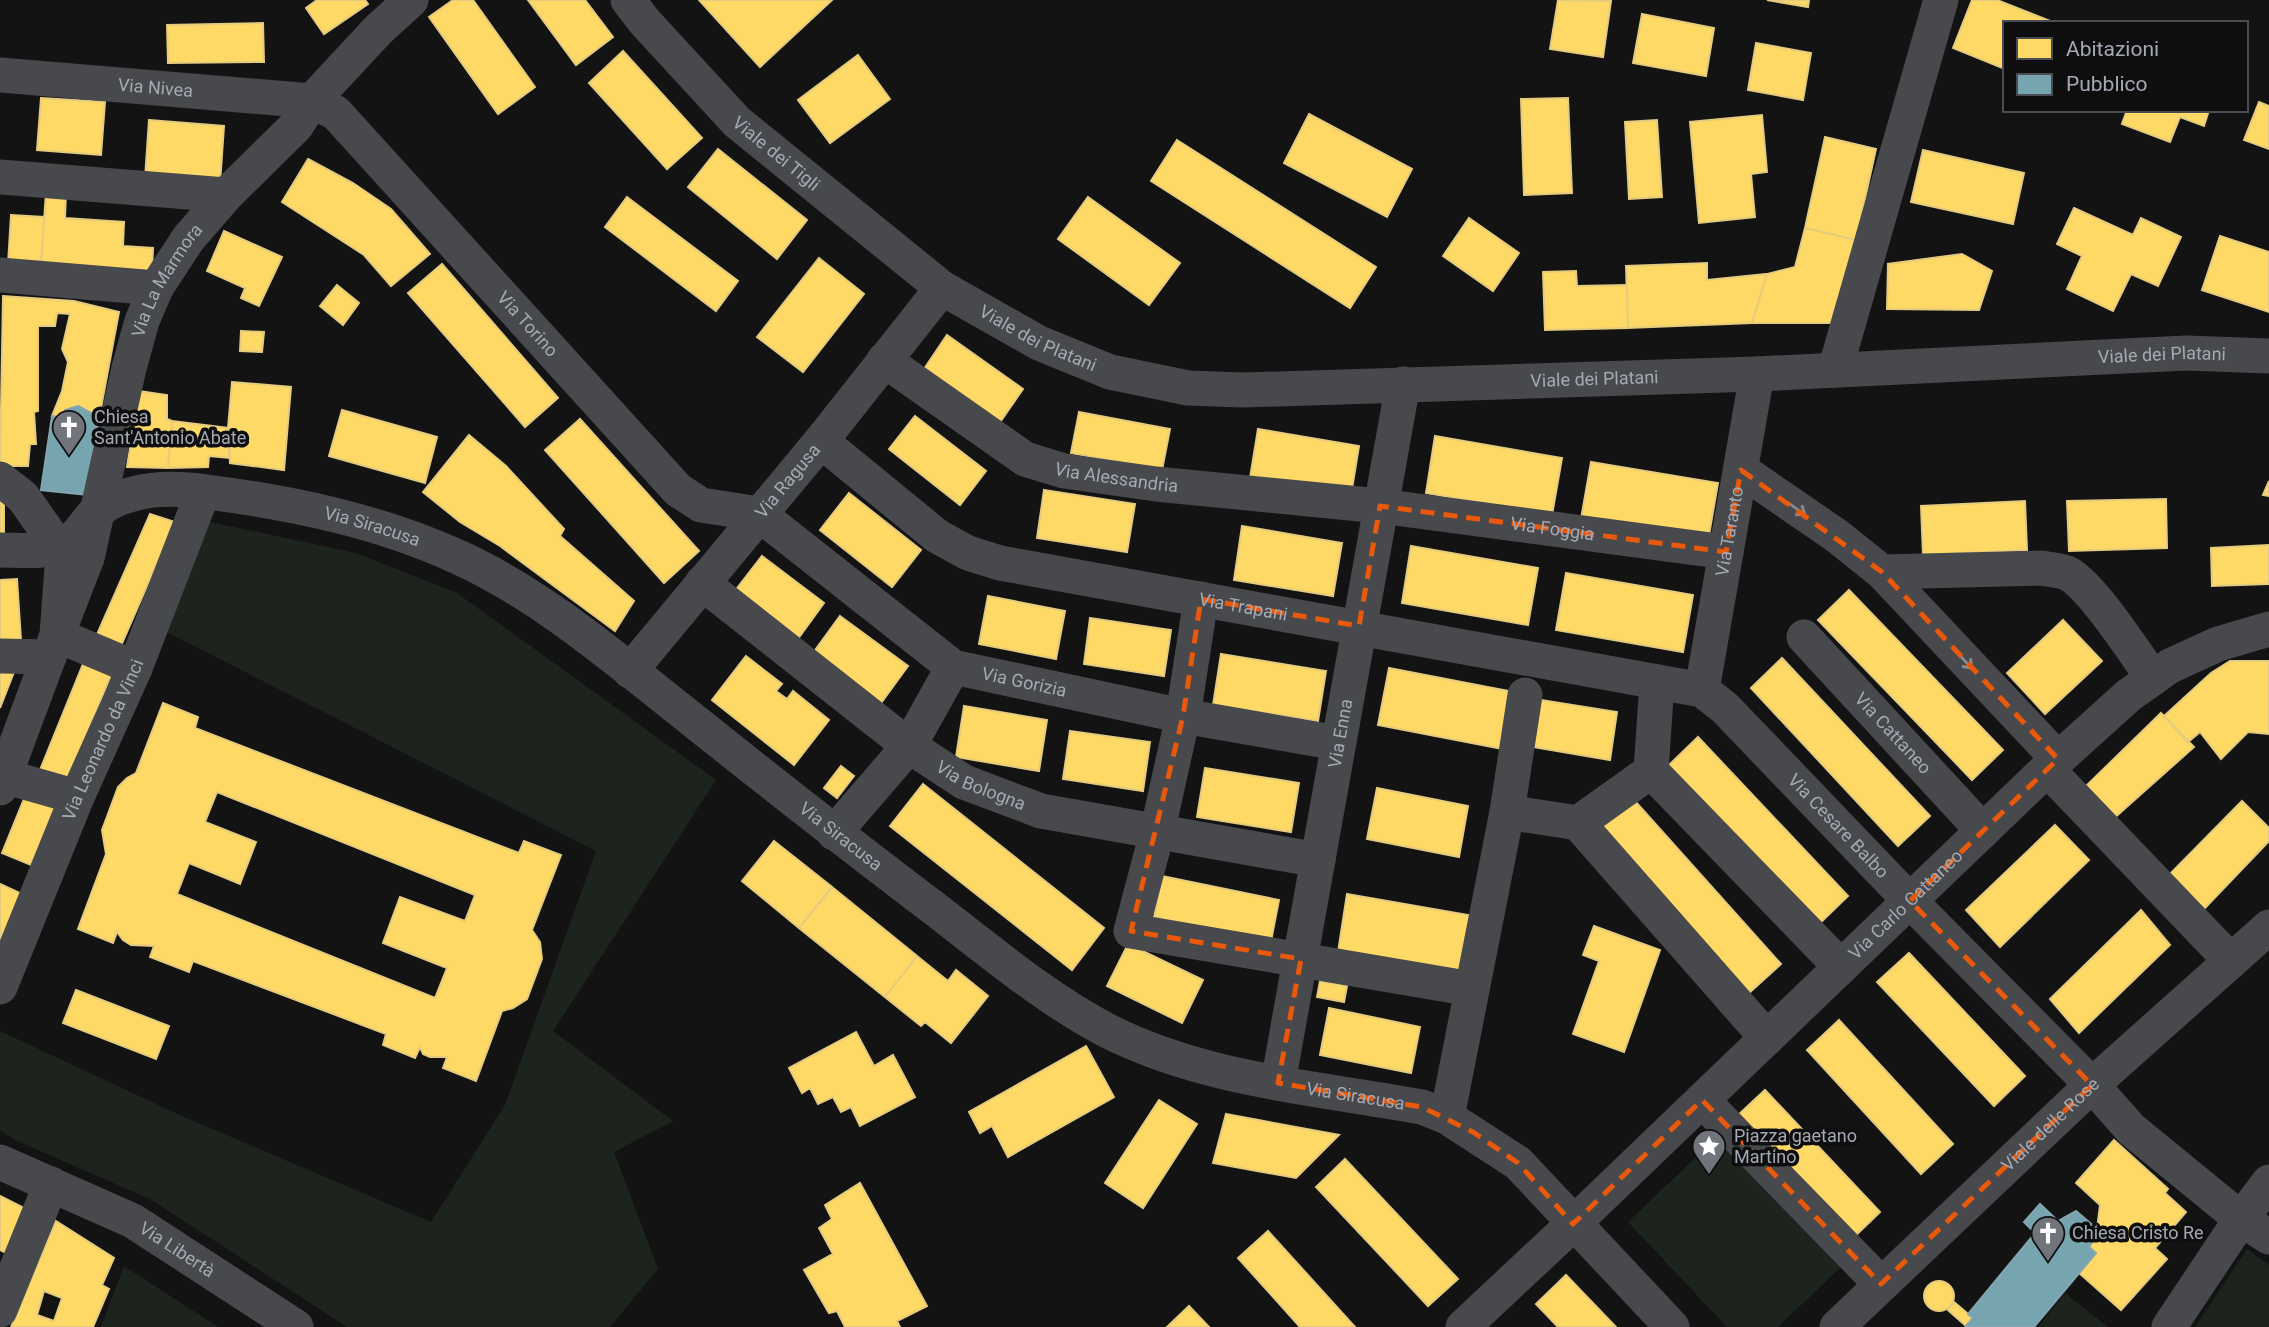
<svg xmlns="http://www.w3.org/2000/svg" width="2269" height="1327" font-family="Roboto,sans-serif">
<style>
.green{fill:#1d241e}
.homes{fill:#ffd966;stroke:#e4cb7d;stroke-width:2;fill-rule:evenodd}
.public{fill:#76a5af;stroke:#84a6b0;stroke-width:2}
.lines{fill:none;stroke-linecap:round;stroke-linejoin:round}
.minor{stroke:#48494c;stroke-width:35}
.oneway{stroke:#898c95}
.marked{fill:none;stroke:#e8590c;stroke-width:5;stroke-dasharray:14 9;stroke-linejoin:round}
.labels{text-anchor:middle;stroke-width:7;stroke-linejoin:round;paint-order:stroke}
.street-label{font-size:18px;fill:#a5a9b4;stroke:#0e0e0f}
.poi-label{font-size:18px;fill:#a5a9b4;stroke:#0e0e0f;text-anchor:start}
</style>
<rect width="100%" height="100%" fill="#131314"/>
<!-- green -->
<path class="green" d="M210 522 356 553 457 593 716 780 553 1031 673 1121 614 1152 658 1269 610 1327H347L150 1199 15 1140 0 1130V1031L184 1117 431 1222 505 1105 596 851 165 631Z
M1718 1136 1841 1267 1778 1327H1727L1628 1222Z
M2247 1249 2269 1265V1327H2195Z
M124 1266 218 1327H101Z
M2065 1293 2108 1327H2038Z"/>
<!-- homes -->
<path class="homes" d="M317 0H365L368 4 324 34 306 8Z
M453 0H473L535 87 498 114 429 17Z
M528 0H585L613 37 576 65Z
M699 0H832L760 67Z
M1558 0 1611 1 1603 57 1550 49Z
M1767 0H1809L1808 7Z
M1972 0H1997L2050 21 2005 23V69L1953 48Z
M1642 14 1714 28 1706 76 1633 63Z
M263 23 264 62 168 63 167 25Z
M1756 43 1811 53 1803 100 1748 90Z
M623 51 702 138 667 169 589 83Z
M858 55 890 99 830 143 798 100Z
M41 98 105 102 101 155 37 150Z
M1568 98 1572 193 1524 195 1521 99Z
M2259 102 2269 106V149L2244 140Z
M2127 110H2209L2204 126 2180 117 2170 142 2122 124Z
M1309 114 1412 169 1387 217 1284 163Z
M1762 115 1767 172 1751 174 1755 217 1699 223 1690 122Z
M149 120 224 126 220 184 145 178Z
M1657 120 1662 197 1629 199 1625 122Z
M1825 137 1876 149 1856 240 1805 228Z
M1177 140 1376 267 1350 308 1151 181Z
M718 149 807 220 777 259 688 187Z
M1923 150 2024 173 2013 224 1911 202Z
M308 159 353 183 391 209 430 254 391 286 364 255 282 202Z
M46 192 66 193 65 218 124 222 123 246 153 248 152 272 41 266Z
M627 197 738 281 716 311 605 227Z
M1088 197 1180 263 1149 305 1058 239Z
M2074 208 2133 235 2141 218 2181 237 2158 286 2131 274 2113 311 2067 289 2082 256 2057 244Z
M11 215 44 217 41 266 8 264Z
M1469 218 1519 253 1493 291 1443 256Z
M1805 228 1856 240 1831 323H1752L1767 274 1795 267Z
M224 231 282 257 259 306 241 298 245 288 207 271Z
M2220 236 2269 252V312L2202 290Z
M1962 254 1992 271 1979 310 1887 309 1888 264Z
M819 258 864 294 803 372 757 337Z
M1707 263V280L1767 274 1752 323 1628 328 1626 266Z
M442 264 558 398 525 427 408 293Z
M1576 271 1577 286 1627 285 1628 328 1545 330 1543 272Z
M337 285 359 303 343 325 320 306Z
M3 296 74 301 119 312 98 424 93 423 91 413 78 406 65 410 62 418 52 416 62 391 68 362 62 349 70 314 57 313 55 326H38V411L34 412 36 444H30L28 466H0Z
M241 331 264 332 262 352 240 351Z
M947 335 1023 389 998 425 922 372Z
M232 382 291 387 284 470 230 463 228 428Z
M139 391 167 395V419L172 421 168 468 127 467Z
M342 410 437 437 425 483 329 456Z
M1079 412 1170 429 1162 470 1071 453Z
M915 416 986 471 960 505 889 449Z
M580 419 699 551 664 583 545 450Z
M172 421 228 428 229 458 209 456 208 467 168 468Z
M1258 429 1359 446 1351 495 1250 478Z
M469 435 506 466 564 529 560 536 634 601 615 631 500 546 460 522 423 492Z
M1435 436 1562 458 1552 515 1426 493Z
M1591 462 1718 483 1708 541 1581 519Z
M2269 481V496L2263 495Z
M1044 490 1135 504 1127 552 1037 538Z
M0 492H4V539H0Z
M849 493 921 550 892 587 820 530Z
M2166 499 2167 548 2069 551 2067 501Z
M2025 501 2027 550 1923 555 1921 506Z
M150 514 175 522 120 648 95 639Z
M1242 526 1342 543 1333 596 1234 580Z
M2269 545V584L2212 586 2211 548Z
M1411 546 1538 568 1528 625 1402 603Z
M762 556 824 603 797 640 734 592Z
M1566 573 1693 595 1683 652 1556 630Z
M17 579 21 640H0V580Z
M1849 590 2003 750 1972 780 1818 620Z
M988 596 1065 611 1056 659 979 644Z
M840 616 908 666 881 703 813 653Z
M1090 618 1171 630 1164 676 1084 664Z
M2063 620 2102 661 2045 714 2007 673Z
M1221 654 1326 671 1318 721 1213 705Z
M746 656 782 684 776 691 787 699 793 691 829 720 794 765 712 700Z
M1782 658 1930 816 1898 846 1751 688Z
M2230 661H2269V734L2248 732 2221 759 2200 732 2188 742 2164 716 2211 673Z
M83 664 111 675 68 781 40 770Z
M0 667H16L0 708Z
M1389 668 1514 692 1503 749 1378 725Z
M1541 700 1617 712 1610 760 1533 747Z
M163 703 198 717 195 728 519 853 524 841 561 855 532 930 540 942 542 959 527 999 513 1008 502 1011 476 1081 443 1068 447 1057H430L423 1054 420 1047 415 1058 383 1045 386 1034 193 961 189 972 150 957 154 946 131 945 123 940 117 932 113 943 78 929 106 854 102 830 118 787 127 778 136 773ZM217 792 475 895 465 921 400 897 383 943 447 968 435 998 177 894 189 863 240 884 256 842 205 822Z
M964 706 1047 720 1039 771 956 757Z
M2161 713 2194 747 2113 819 2084 788Z
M1070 731 1150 742 1143 791 1063 779Z
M1698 737 1848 896 1818 925 1668 766Z
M841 766 854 776 837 798 824 788Z
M1205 768 1299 783 1291 832 1197 817Z
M923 784 1104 928 1072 970 890 826Z
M1377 788 1468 806 1459 857 1367 839Z
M26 794 56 806 31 865 2 853Z
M1634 800 1781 964 1749 993 1601 829Z
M2242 801 2269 828V841L2203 910 2168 876Z
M2055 825 2089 860 2000 947 1966 910Z
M774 841 832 887 799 928 742 881Z
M1162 876 1279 900 1271 941 1154 917Z
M0 884 22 894 0 945Z
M832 887 917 956 885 997 799 928Z
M1347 894 1474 916 1464 973 1338 952Z
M2141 910 2170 945 2079 1033 2050 999Z
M1594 926 1660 950 1624 1052 1573 1034 1599 961 1583 955Z
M1128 944 1203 980 1182 1023 1107 986Z
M1909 953 2025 1076 1994 1106 1877 982Z
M917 956 948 981 956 970 988 996 951 1043 925 1022 921 1026 885 997Z
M1320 981 1347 986 1344 1002 1317 997Z
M76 990 169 1026 156 1059 63 1023Z
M1329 1008 1420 1027 1411 1073 1320 1055Z
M1839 1020 1953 1144 1921 1174 1807 1050Z
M856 1032 874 1066 893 1055 915 1097 860 1126 851 1107 841 1112 833 1097 818 1104 810 1088 802 1093 789 1068Z
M1086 1046 1114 1097 1008 1157 992 1126 980 1133 969 1112Z
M1765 1090 1880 1212 1852 1239 1736 1117Z
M1159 1100 1197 1124 1143 1208 1105 1183Z
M1226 1114 1339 1135 1296 1178 1213 1163Z
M2114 1140 2168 1189 2165 1193 2186 1212 2155 1248 2167 1259 2121 1310 2079 1273 2096 1253 2089 1247 2099 1232 2097 1229 2100 1205 2076 1183Z
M1345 1159 1458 1279 1428 1306 1316 1187Z
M860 1183 927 1306 897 1321 900 1327H845L837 1311 829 1313 804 1270 833 1254 819 1228 832 1219 825 1205Z
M0 1196 26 1209 8 1254 0 1250Z
M56 1221 114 1258 102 1285 109 1289 93 1327H11ZM44 1291 62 1298 54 1321 37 1315Z
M1268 1231 1355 1327H1300L1238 1258Z
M1566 1275 1616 1327H1558L1536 1304Z
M1924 1296a15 15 0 1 1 30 0a15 15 0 1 1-30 0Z
M1954 1302 1973 1318 1966 1326 1948 1310Z
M1189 1306 1209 1327H1167Z"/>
<!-- public -->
<path class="public" d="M78 406 91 413 93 423 98 424 87 495 41 490 52 416 62 418 65 410Z
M2040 1204 2058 1221 2076 1211 2097 1229 2099 1232 2089 1247 2096 1253 2034 1327H1965L1973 1318 1968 1314 2035 1233 2024 1222Z"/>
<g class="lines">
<!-- minor -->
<g class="minor">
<path id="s1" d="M628 0 644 21 737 122 942 288 1039 343 1110 372 1188 388 1243 390 1757 374 2186 353 2269 356"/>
<path id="s2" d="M0 75 312 101 336 113 678 490 701 505 759 514 953 667 1183 716 1338 743"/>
<path d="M0 177 226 195"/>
<path d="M0 275 156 288"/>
<path id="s3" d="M884 360 1025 459 1064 471 1156 484 1380 506 1726 552"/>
<path d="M1835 370 1941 0"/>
<path id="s4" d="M821 441 937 536 968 553 1000 563 1702 690 1725 708 1910 901 2092 1085 2131 1129 2241 1219 2269 1237"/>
<path d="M1741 470 1837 536 1882 572 2058 759"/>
<path d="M0 479 23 497 63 554 57 635 0 788"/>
<path id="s5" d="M0 550C21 550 44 553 64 545 79 538 86 520 98 510 130 487 170 487 207 492 293 503 379 521 458 557 538 593 611 655 679 709 764 777 849 844 935 909 991 952 1045 998 1108 1031 1205 1080 1317 1088 1422 1107L1447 1117 1518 1163 1672 1327"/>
<path d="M1882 572 2042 568C2050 570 2062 570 2069 574 2094 589 2134 652 2153 678"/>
<path id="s6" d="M702 583 909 746 964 782 1041 811 1318 860"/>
<path d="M1201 599 1183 716 1157 833 1131 931 1472 989"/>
<path id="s7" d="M1804 637 1983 831"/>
<path d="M0 656 49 657"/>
<path id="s8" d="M135 668 57 635 87 558 129 368 142 321 156 288 188 239 226 195 296 126 312 101 378 30 411 0"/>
<path id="s9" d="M630 671 821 441 942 288"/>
<path d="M1657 682 1651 771 1841 967"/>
<path id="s10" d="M1702 690 1757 374"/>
<path d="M2047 769 2231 961"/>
<path d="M0 775 77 797"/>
<path d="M1507 812 1578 823 1651 771"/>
<path d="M1578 823 1767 1038"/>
<path d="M834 833 909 746 953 667"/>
<path id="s11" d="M0 987 77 797 135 668 203 492"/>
<path id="s12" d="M1278 1083 1403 384"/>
<path d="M1702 1100 1881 1284"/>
<path d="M1447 1117 1507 812 1525 695"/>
<path id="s13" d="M0 1162 133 1221 296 1327"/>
<path d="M0 1310 51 1184"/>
<path id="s14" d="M1463 1327 1573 1224 2047 769 2129 695 2170 666 2218 644 2269 629"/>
<path id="s15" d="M1837 1327 2092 1085 2269 927"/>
<path d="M2169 1327 2241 1219 2269 1182"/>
</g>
</g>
<!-- one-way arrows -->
<defs><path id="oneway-shaft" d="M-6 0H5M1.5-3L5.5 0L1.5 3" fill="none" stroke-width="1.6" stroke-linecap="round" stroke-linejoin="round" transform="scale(1.75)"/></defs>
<g class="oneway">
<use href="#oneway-shaft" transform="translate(1797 509) rotate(35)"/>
<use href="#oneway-shaft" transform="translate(1965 661) rotate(47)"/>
</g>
<!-- marked area -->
<path class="marked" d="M1741 470 1882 572 2058 759 1910 901 2092 1085 1881 1284 1702 1100 1573 1224 1518 1163 1473 1132 1422 1107 1278 1083 1301 959 1131 931 1183 716 1201 599 1359 626 1380 506 1726 552Z"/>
<!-- icons -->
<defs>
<symbol id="church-pin" viewBox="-11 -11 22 30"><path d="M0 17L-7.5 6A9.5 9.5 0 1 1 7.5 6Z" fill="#72747c" stroke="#0e0e0f"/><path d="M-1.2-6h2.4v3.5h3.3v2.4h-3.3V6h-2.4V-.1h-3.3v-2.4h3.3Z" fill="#fff"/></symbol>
<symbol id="sight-pin" viewBox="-11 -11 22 30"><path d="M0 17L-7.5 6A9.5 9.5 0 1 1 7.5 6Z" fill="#72747c" stroke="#0e0e0f"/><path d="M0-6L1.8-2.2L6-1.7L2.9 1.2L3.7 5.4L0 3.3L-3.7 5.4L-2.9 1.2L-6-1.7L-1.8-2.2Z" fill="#fff"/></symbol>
</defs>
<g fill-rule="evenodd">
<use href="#church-pin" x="50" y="408" width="38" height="52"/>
<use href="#sight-pin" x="1690" y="1127" width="38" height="52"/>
<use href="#church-pin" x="2029" y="1214" width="38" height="52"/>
</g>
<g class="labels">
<!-- street labels -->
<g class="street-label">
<text dy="6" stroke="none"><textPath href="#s2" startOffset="156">Via Nivea</textPath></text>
<text dy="6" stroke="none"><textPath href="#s1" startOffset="214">Viale dei Tigli</textPath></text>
<text dy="6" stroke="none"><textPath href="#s8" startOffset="458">Via La Marmora</textPath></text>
<text dy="6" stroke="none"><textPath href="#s2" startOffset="625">Via Torino</textPath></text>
<text dy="6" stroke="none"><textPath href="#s1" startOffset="536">Viale dei Platani</textPath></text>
<text dy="6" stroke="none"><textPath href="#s1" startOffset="1670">Viale dei Platani</textPath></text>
<text dy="6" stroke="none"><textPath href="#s1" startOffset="1102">Viale dei Platani</textPath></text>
<text dy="6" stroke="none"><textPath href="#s3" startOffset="266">Via Alessandria</textPath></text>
<text dy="6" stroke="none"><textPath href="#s9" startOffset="247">Via Ragusa</textPath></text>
<text dy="6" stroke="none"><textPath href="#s5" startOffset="396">Via Siracusa</textPath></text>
<text dy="6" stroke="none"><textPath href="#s3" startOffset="705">Via Foggia</textPath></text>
<text dy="6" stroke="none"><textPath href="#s10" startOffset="161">Via Taranto</textPath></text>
<text dy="6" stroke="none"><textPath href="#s4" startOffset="466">Via Trapani</textPath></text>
<text dy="6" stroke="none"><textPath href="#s2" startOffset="1255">Via Gorizia</textPath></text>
<text dy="6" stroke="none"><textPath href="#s12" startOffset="355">Via Enna</textPath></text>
<text dy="6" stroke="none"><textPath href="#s7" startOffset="131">Via Cattaneo</textPath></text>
<text dy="6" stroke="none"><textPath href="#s11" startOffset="268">Via Leonardo da Vinci</textPath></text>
<text dy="6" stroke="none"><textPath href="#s6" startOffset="346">Via Bologna</textPath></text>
<text dy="6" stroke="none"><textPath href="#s4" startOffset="1125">Via Cesare Balbo</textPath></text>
<text dy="6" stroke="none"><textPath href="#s5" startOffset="962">Via Siracusa</textPath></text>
<text dy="6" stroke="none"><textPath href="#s14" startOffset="612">Via Carlo Cattaneo</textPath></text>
<text dy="6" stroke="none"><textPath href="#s5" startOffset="1550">Via Siracusa</textPath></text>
<text dy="6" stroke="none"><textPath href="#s15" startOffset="294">Viale delle Rose</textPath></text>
<text dy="6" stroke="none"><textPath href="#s13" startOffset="198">Via Libertà</textPath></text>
</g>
<!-- poi labels -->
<g class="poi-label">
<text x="94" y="423">Chiesa<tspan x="94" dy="21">Sant'Antonio Abate</tspan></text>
<text x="1734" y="1142">Piazza gaetano<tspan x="1734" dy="21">Martino</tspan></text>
<text x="2072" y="1239">Chiesa Cristo Re</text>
</g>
</g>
<!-- legend -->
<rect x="2003" y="21" width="245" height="91" fill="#0e0e0f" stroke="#4a4c51" stroke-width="2"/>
<rect x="2017" y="38" width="35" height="21" fill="#ffd966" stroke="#4a4c51" stroke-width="2"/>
<text x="2066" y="56" font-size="21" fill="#a5a9b4">Abitazioni</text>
<rect x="2017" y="74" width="35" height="21" fill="#76a5af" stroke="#4a4c51" stroke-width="2"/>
<text x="2066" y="91" font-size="21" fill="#a5a9b4">Pubblico</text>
</svg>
